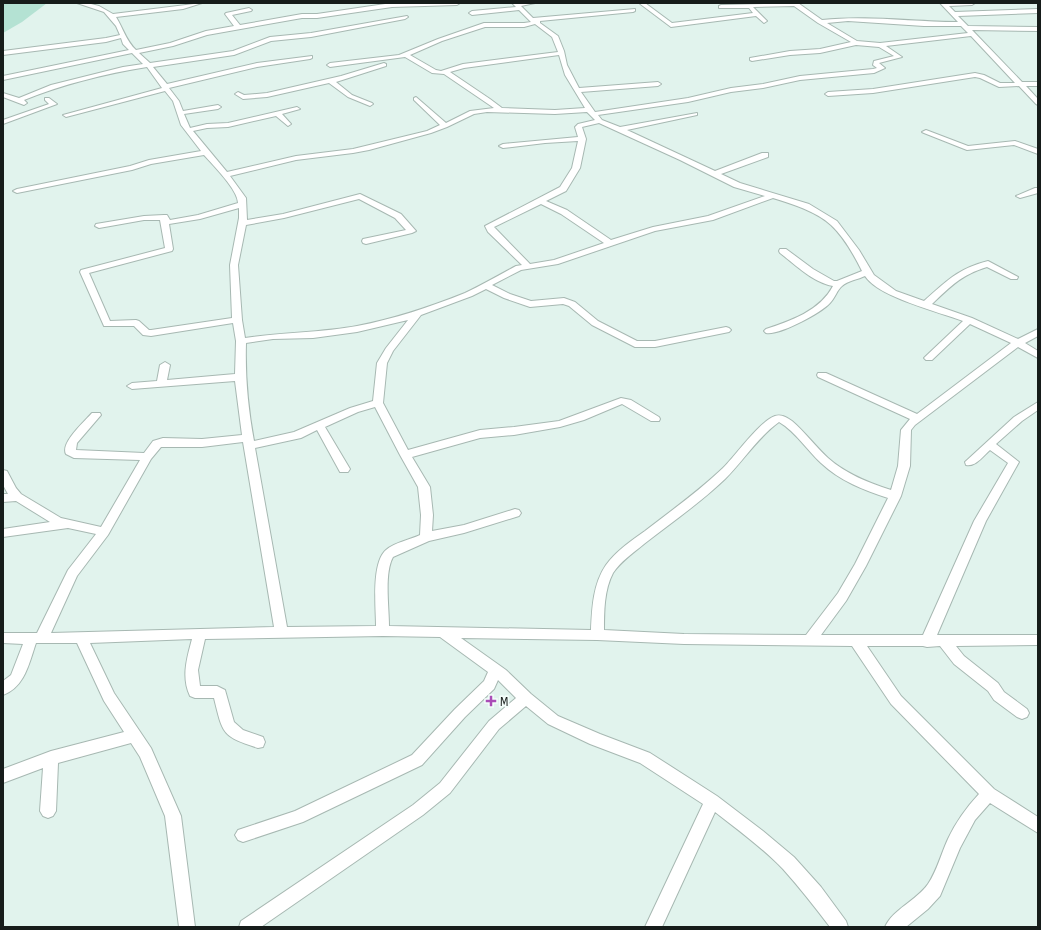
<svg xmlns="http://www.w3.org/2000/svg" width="1041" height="930" font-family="'Sofia Sans Condensed',sans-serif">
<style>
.green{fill:#b4e2d3}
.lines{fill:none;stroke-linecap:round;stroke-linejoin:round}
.minor-casing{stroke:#a7b8b2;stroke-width:2}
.minor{fill:#fff;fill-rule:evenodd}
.poi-dot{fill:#aa4db7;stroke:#f4fefb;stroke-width:1.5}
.labels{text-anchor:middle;stroke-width:3.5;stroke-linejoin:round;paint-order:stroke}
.near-poi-label{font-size:14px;fill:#161c1a;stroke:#f4fefb;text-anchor:start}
</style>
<rect width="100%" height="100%" fill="#e1f3ed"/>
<!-- green -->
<path class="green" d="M3 3H47L22 22 3 33Z"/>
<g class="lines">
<defs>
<path id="minor" d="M77 3H87L99 6 113 14 202 3 183 9 116 17C123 28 126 41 136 50L170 43 206 31 234 26 225 14 226 13 249 8 252 10 251 11 232 15 240 25 302 14H317L392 3H460L457 5 392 7 317 18H302L207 35 173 46 139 53 150 63 233 51 270 37 311 33 407 16 408 17 405 19 311 37 271 41 234 55 153 67 167 84 257 63 312 56V58L310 59 257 67 169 88 179 101 183 111 218 105 221 107 218 109 184 114 190 128 207 124 228 123 297 107 300 109 282 114 291 124 288 126 276 116 228 127 207 128 193 131 227 172 296 156 353 149 427 131 440 125 414 100V98L416 97 446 123 470 111 494 108 444 74 432 73 405 57 330 67 327 65 330 63 399 55 438 39 484 23H524L531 22 519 10 472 15 469 13 472 11 516 7 512 3H535L521 6 533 18 635 9V11L633 12 540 21V23L558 36 564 51 567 65 579 88 658 82 661 84 658 86 581 92 595 112 688 98 731 88 763 84 800 76 873 69 877 68 873 65 874 61 894 56 879 47 856 45 820 53 790 55 752 61 750 60V58L790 51 820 49 851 42 818 23 794 6 753 7 767 21 764 23 756 16 671 27 639 3H645L672 23 753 13 749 8H719V6L721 5 798 3 822 20C867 15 913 22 958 22L940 3H975L972 5 949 6 955 12 1038 9V13L958 16 968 26 1038 27V31L972 30 1022 82H1038V86H1026L1038 99V105L1036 104 1019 86 999 87 980 78 975 77 873 93 828 96 825 94 828 92 873 89 975 73 984 75 1000 83H1015L971 36 886 46 902 57 879 63 885 68 874 73 800 80 763 88 731 92 688 102 598 115 602 120 620 127 697 113V115L627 130 715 171 762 153H768V157L721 174 740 183 809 204 837 221 859 250 874 275 896 291 924 301C947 281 957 269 988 261L1018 277 1017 279H1011L987 267C961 275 951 286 932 304L972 318 1018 339 1038 329V336L1025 343 1038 351V358L1018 347 915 425 911 430 910 466 901 496 866 566 846 601 821 635H923L974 521 1008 463 990 450C983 456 976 467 966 465L965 462 1014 417 1038 402V410L1022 421 996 444 1019 462 986 521 937 635H1038V645L956 646 964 656 998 683 1004 692 1027 709 1029 713 1027 717 1022 719 1017 717 994 700 988 691 954 664 940 646 927 647 923 646H867L901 696 994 789 1038 817V833L990 803 975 820 960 848 940 896 928 909 906 927H885C892 910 917 900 928 884 937 871 941 854 948 839 956 822 966 808 979 794L891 704 852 646 684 644 597 640 461 638 506 670 531 694 558 716 600 734 650 753 717 796 763 831 794 857 821 887 846 921 848 927H830C815 907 800 888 783 869 763 848 738 830 715 812L662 927H645L703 804 640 763 590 744 548 724 526 706 499 729 450 793 423 815 261 927H239L241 921 413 805 440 783 489 721 516 698 498 680 494 689 465 717 422 765 303 822 243 842 238 840 235 835 238 830 295 811 412 755 455 709 484 681 488 672 440 637 383 636 205 639 198 670 200 686H217L225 690 234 722 243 730 263 737 265 742 263 747 258 748C222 736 223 735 214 698H195L190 696C181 677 187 658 192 639L90 643 114 693 151 748 181 816 195 927H179L165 816 140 757 131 743 58 763 56 811 53 816 48 818 43 816 40 811 43 768 3 783V769L51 751 124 732 104 701 77 643H36C29 663 25 687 3 695V681L11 675 23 644 3 643V633H37L68 570 96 534 68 528 3 537V529L50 522 16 501 3 502V494H8L3 485V470L7 471 16 488 21 494 61 518 101 527 140 460 74 458 66 454C60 443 85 421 92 413H100L101 415 77 443 76 450 144 453 153 441 163 438 202 439 242 435 235 381 132 389 127 386 132 383 157 381 160 365 165 362 170 365 167 380 235 374 236 341 233 323 151 336 143 335 134 326H104L80 272 81 270 165 248 160 220H144L99 228 95 226 96 224 144 216 164 215H167L170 220 198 215 238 203C238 190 213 165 204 155L151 164 132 170 17 193 13 191 17 189 130 166 149 160 201 151 181 125 173 101 165 91 66 117 63 115 162 88 147 67C104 74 64 84 24 100L27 103 24 105 3 97V93L19 98 51 85 123 67 143 64 132 53 3 80V76L129 50 123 44 121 38 106 42 3 55V51L106 38 120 35 116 26 104 12ZM848 21 924 26H961L968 33 880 43 857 41 827 23ZM535 24 552 37 558 52 463 64 441 71 436 70 410 55 442 41 485 27H524ZM559 55 565 75 585 108 555 110 502 108 490 99 450 72 464 68ZM487 112 555 114 587 112 595 120 578 124 575 127 578 137 503 144 499 146 503 148 545 143 578 141 572 168 560 187 485 226 488 232 522 265 516 266C499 275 482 285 465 293 430 307 394 319 357 326 320 333 282 332 245 338L242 320 238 265 246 225 284 218 359 199 395 218 406 230 363 239 362 241 363 243 366 244 412 233 416 231 401 214 360 194 283 214 247 220 246 198 230 176 296 160 353 153 369 150 431 133 447 127 474 114ZM599 123 680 160 734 187 765 196 708 216 653 227 611 240 567 210 546 201 566 191 580 168 586 139 582 127ZM773 198C792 204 816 211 831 225 844 237 854 255 862 271L837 281H834L813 269 786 249H780L779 251 780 253C796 265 812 282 833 286 820 311 790 321 766 329L764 331 766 333C778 336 821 313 830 303 835 298 837 290 842 286 847 281 859 279 865 276 878 297 939 312 963 321L926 356 924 358 926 360H932L970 324 1011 343 917 414 826 373H818L817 375 818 377 910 419 901 430 898 466 891 490C869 483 846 474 828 458 815 446 805 432 792 421 786 417 781 414 775 416 760 421 736 455 723 468 699 491 672 510 645 531 631 541 616 551 606 565 593 584 592 608 591 630L389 626C389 607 384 573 393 557L429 541 464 533 519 516 521 513 519 510 515 509 464 525 432 531 433 515 430 487 412 457 480 438 514 435 560 427 584 420 622 404 651 421H659L660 419 659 417 631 400 621 398 559 421 514 427 480 430 408 450 383 403 387 363 393 351 421 315 472 296 486 289 504 298 530 307 563 304 569 306 592 325 635 347H655L729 332 731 330 729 328 726 327 655 341H637L598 321 575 302 564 298 531 301 510 294 492 285 521 270 558 264 655 231 713 220ZM541 204 561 214 604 243 554 260 530 264 494 227ZM239 208V218L230 265 232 318 151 330H149L139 321 136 320 110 321 89 273 172 251 173 249 169 224 200 219ZM408 320 386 348 377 363 373 401 350 408 294 432 254 441C248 408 245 377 246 343L273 339 313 338 357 332ZM375 407 400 455 418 487 421 515 420 535C410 540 395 542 386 550 371 563 376 608 376 626L287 627 255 448 301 438 317 430 340 472H348L350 469 325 427 358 412ZM779 422C796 432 807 450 821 463 840 481 864 490 888 498L855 564 838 593 806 635 684 634 604 630C604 612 604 590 613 573 620 562 633 553 644 544 671 523 700 503 725 479 743 461 758 437 779 422ZM243 442 274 627 51 633 77 576 108 535 151 459 161 447H202Z
M384 63 386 64V66L336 82 352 95 372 103 373 104 370 106 348 97 329 83 267 97 243 99 235 94 238 92 244 95 267 93 341 76Z
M45 98H49L57 104 3 124V120L49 104 45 100Z
M926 130 968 146 1015 141 1038 149V154L1014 145 967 150 924 133 922 132Z
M1035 188H1038V193L1020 198 1016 196Z"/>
</defs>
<!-- minor casing -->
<use href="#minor" class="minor-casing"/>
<!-- minor -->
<use href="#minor" class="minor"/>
</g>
<!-- markers -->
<path class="poi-dot" d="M489 695h4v4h4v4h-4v4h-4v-4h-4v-4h4z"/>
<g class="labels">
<!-- near-poi labels -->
<g class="near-poi-label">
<text x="500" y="706">M</text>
</g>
</g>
<!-- border -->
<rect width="1041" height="930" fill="none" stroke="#161c1a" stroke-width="8"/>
</svg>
